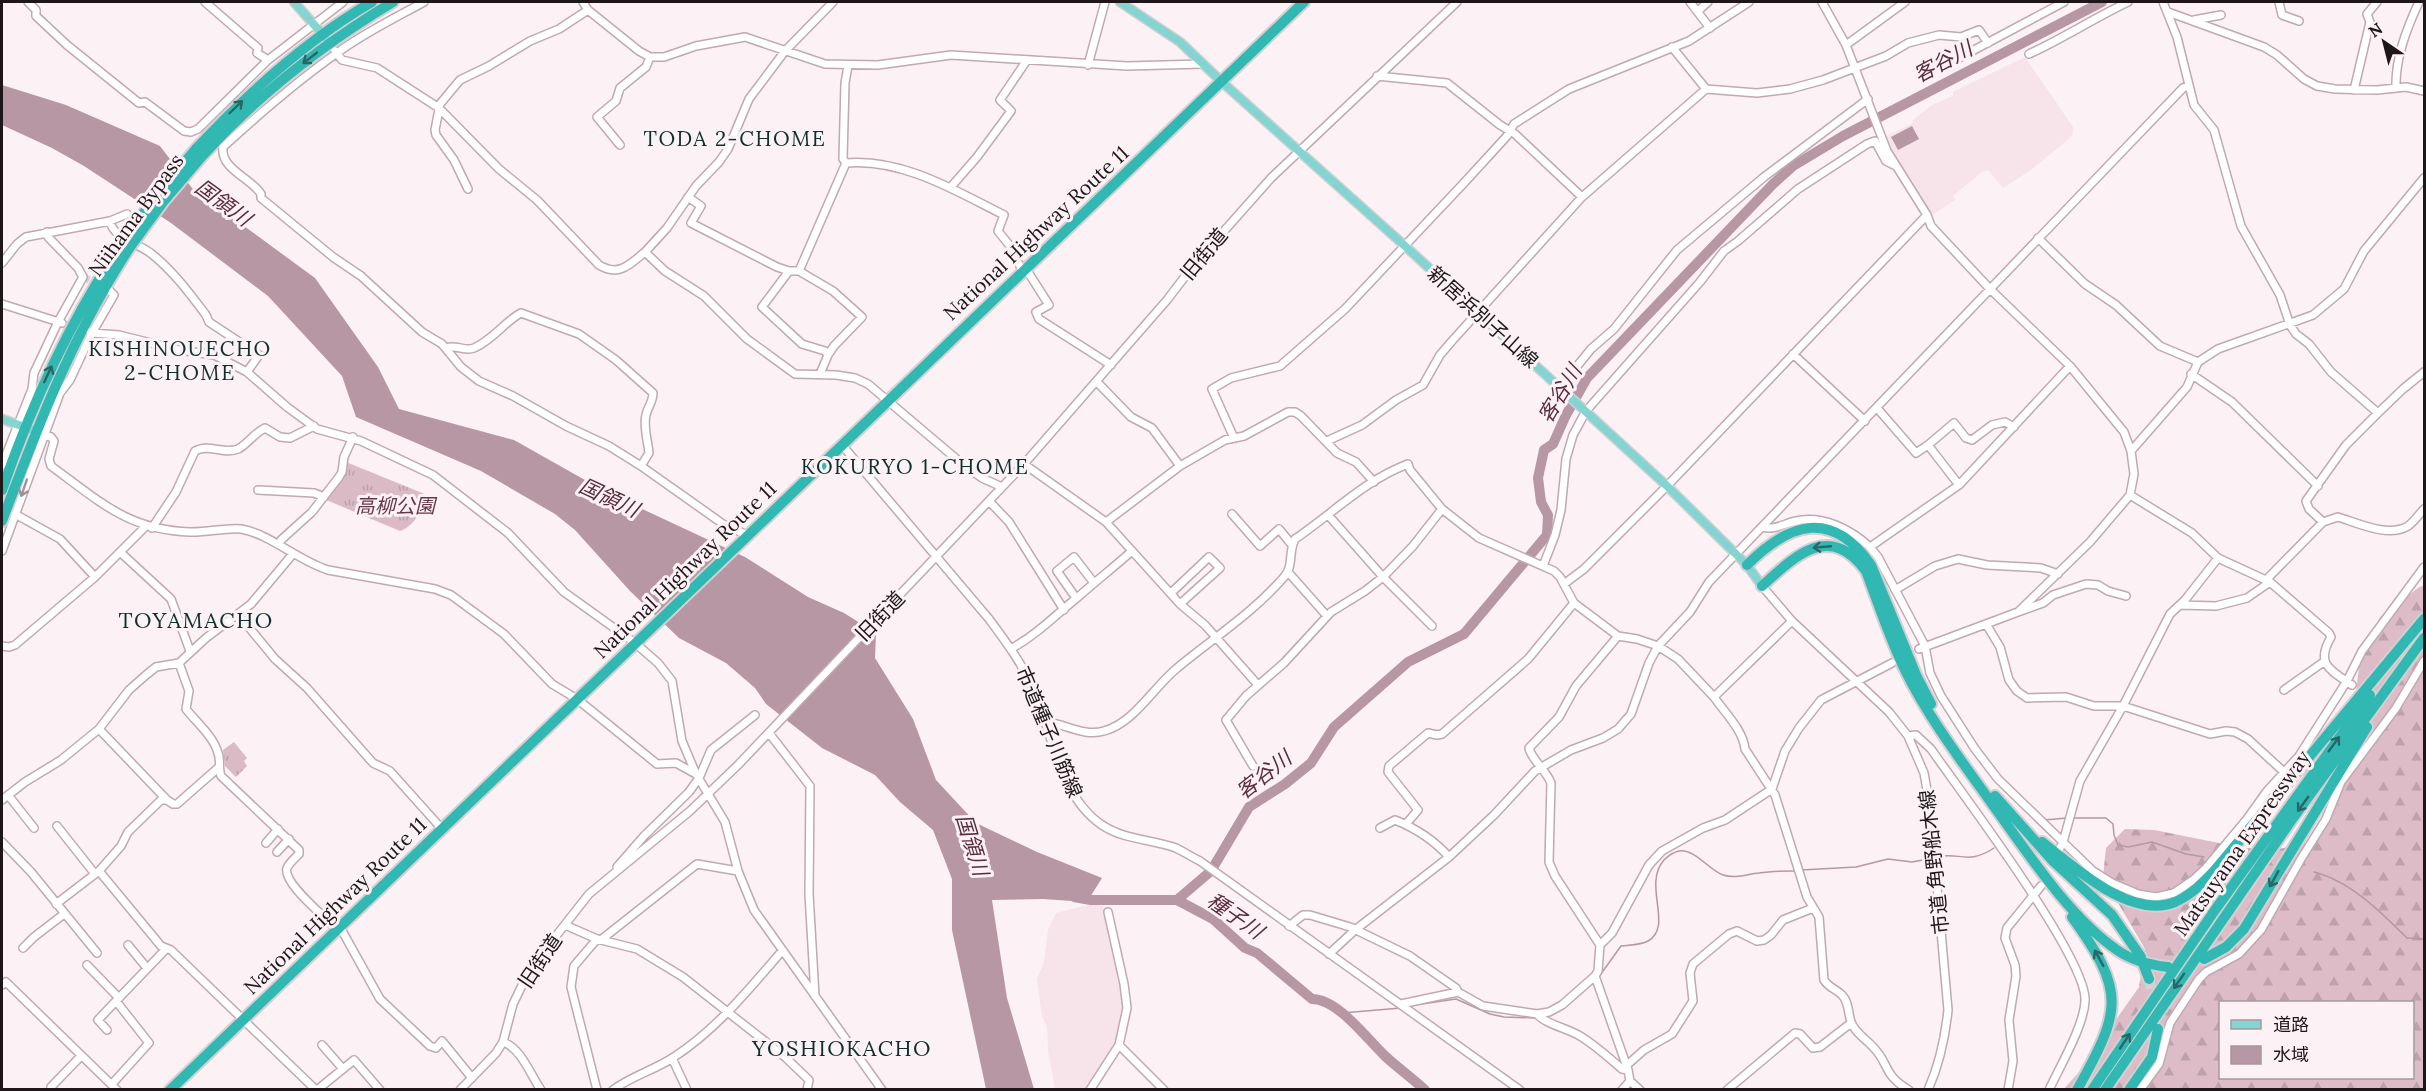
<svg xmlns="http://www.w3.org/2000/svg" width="2426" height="1091" font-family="Lora,'Noto Sans JP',serif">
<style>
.built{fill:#f7e3ea}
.forest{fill:url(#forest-firs);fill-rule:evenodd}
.park{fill:url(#park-tufts)}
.water{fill:#b797a3}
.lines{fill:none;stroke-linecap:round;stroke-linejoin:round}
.stream{stroke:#b797a3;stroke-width:1.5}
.river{stroke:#b797a3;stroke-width:10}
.minor-tunnel{stroke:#dbd0d4;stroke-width:7;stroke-dasharray:7 3.5;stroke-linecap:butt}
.highway-tunnel{stroke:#dbd0d4;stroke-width:10;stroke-dasharray:10 5;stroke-linecap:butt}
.minor-casing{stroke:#c1a9b1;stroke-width:10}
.major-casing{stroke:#d2d0d1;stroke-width:11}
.highway-casing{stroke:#d2d0d1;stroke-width:14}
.minor{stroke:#fff;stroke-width:7}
.major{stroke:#84d4d1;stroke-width:8}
.highway{stroke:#32b8b3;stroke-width:10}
.highway-bridge-casing{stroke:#d2d0d1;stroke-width:14;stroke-linecap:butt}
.highway-bridge{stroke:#32b8b3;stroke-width:10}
.oneway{stroke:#286766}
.oneway2{stroke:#9a9698}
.labels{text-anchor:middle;stroke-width:6;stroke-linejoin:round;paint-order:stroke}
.street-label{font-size:20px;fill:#1f1619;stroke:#fcf1f5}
.park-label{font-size:20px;font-style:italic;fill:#66374a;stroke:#fcf1f5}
.water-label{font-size:21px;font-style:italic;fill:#5a2c40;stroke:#fcf1f5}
.neighbourhood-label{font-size:21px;letter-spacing:1.5px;fill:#0c302e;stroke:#fcf1f5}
.quarter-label{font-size:22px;letter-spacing:1.5px;fill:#0c302e;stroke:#fcf1f5}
</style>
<defs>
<pattern id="forest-firs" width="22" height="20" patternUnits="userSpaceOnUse" patternTransform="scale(1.5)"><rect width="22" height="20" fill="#ddbcc8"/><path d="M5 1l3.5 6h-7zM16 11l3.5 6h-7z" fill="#bda1ab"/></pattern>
<pattern id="park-tufts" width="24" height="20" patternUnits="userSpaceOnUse" patternTransform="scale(1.5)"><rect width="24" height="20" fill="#dabac5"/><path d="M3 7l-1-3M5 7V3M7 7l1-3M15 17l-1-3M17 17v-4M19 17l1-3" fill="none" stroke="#bb9fa9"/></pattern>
</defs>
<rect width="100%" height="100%" fill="#fcf1f5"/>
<!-- built -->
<path class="built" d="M2025 57 2073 127 2072 136 2031 170 2003 188 1988 170 1982 172 1953 196 1955 200 1932 215 1893 158 1885 137 1913 123V120L1932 105 1953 96V92Z
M1092 904 1103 906 1122 986 1124 1010 1122 1026 1115 1047 1088 1088 1055 1089 1048 1051 1047 1027 1042 1017 1037 979 1044 962 1048 930 1056 913Z"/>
<!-- forest -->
<path class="forest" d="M2424 585V1089L2063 1090 2080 1071 2139 987 2145 949 2103 877 2106 848 2125 829 2154 830 2244 848 2279 849 2307 843 2336 797 2352 728 2359 667 2380 617 2418 588ZM2220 1002H2412V1078H2220Z"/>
<!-- park -->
<path class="park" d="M346 462 432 497 433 501C419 508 416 526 400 531L324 499Z
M234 742 247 758 244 761 247 766 236 777 225 766 223 750Z"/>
<!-- water -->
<path class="water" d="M2 85 66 105 160 146 192 188 315 278 378 367 399 409 514 440 608 493 745 557 808 597 844 613 876 633 875 658 913 719 936 780 976 823 1037 852 1102 878 1087 902 1043 899 992 900 1007 998 1034 1089H986L952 930V879L933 830 900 802 875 775 822 748 766 704 755 688 726 663 679 638 630 591 575 530 555 514 481 471 356 417 342 376 268 296 171 223 84 166 52 148 2 125Z
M1912 126 1919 139 1898 150 1891 137Z"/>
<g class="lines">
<!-- stream -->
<path class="stream" d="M2071 818H2106L2113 824 2114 835 2118 845 2128 847 2152 842 2186 854 2204 857
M2044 820 2067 818
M1937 857C1959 851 1967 866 1994 848
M1801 870 1856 867 1888 859 1912 862 1933 858
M2314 872C2350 881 2381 912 2407 938L2424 939
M1598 978 1621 946C1629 945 1641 945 1648 941 1674 926 1642 885 1664 860 1668 856 1674 852 1679 851 1695 849 1709 870 1723 875 1736 879 1747 874 1759 873 1772 871 1784 871 1796 871
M1573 1000 1595 981
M1408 1006 1456 999 1490 1014 1504 1017 1537 1018
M1342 1013 1401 1008"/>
<!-- river -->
<path class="river" d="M1074 897 1091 900H1177L1213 919 1245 948 1257 953 1312 999C1338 999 1366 1038 1385 1056 1398 1068 1412 1078 1425 1090
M1177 900 1211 871 1249 807 1285 784 1311 763 1334 727 1408 662 1464 634 1547 535 1548 515 1541 502 1538 478 1544 450 1553 444 1566 415 1587 378 1773 184 1793 166 1843 136 2102 2"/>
<!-- minor-tunnel -->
<path class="minor-tunnel" d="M83 277 100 285"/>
<!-- highway-tunnel -->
<path class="highway-tunnel" d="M2149 979 2155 1005"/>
<defs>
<path id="minor" d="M28 2 36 10V16L67 45 139 103 145 102 184 131 191 132 198 129 268 60 343 2
M205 2 258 48 257 53 268 60
M424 2C395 18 364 33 337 53 296 82 259 114 223 147 220 169 251 178 261 194V198L333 257 361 276 422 332 442 344 461 367 479 381 513 396 566 426 609 446 641 466 723 524 747 535
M583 2 588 10 639 51 650 57H664L696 46 745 37 825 64 878 65 951 55 1127 66 1202 64
M1690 2 1710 28
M1822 2 1846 45 1887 151 1927 215 1931 226 1990 289 2070 366 2124 432 2131 451 2134 474 2130 495 2090 542 2018 612 1919 649
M2163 2 2177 37 2194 105 2214 130 2241 226 2280 295 2290 325 2296 334 2309 344 2331 372 2378 413 2403 389 2424 372
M2279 2 2282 15 2299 21
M1698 11 1708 2
M2168 12 2264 47 2277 55 2304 79 2317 86 2335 89 2377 90 2406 87 2424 91
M2194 20 2221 15
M1846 45 1905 2
M1672 47 1706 89 1757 93 1790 89 1823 80 1886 56 1908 43 1939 35 1961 37 1979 30 1988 43
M335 51 342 60 377 68 439 108 499 169 537 200 599 265C619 277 629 265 645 252L665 271 704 296 747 339 795 374 836 375 855 378 868 384 960 462 982 478 1002 487
M2029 54C2064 38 2094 18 2128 2
M1959 58 2064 2
M1088 65 1105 2
M848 66 845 83 843 159 846 163C902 158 956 191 1004 215L998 231 1010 246 1022 270 1028 272 1049 305 1036 312 1039 319 1111 365
M1377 76 1447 83 1500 125 1515 134 1582 197
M2396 88C2395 58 2407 28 2419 2
M2354 90 2370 22 2367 14 2377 2
M620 145 597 117 616 101 620 88 646 67 650 57
M950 188 977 157 1011 111 1000 100 1027 60
M468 189 454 160 436 135 435 130 440 104 460 80 489 66 530 41 559 29 588 10
M688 197 701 206 691 223 777 267 789 271H799L846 163
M110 221 127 214
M2038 238 2085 284 2116 305 2160 346 2198 362
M645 252 667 228 696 186 719 162 728 149 749 99 785 51 833 2
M2 263 17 244 26 237 110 221C113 239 141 244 153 255 174 272 190 294 206 315L209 322 259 355 247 372
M789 271 762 307 802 344 825 351 828 355 820 374
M799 271 833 291 862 317 834 346 828 355
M110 291 114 295 92 333 119 335 179 350 214 355 247 372 287 407 317 429 361 441 433 475 508 533 564 592 635 643 658 663 672 681 682 741 696 774
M2 304 62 323
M446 348C456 344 465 352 474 348 493 340 504 322 521 313L579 334 616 360 653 393C653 402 648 406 646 415 643 426 648 442 649 453L641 466
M1793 354 1865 421
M2191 374 2232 402 2318 486
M1097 382 1131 417 1152 428 1180 466
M1560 387 1591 349 1614 329 1677 250 1764 177 1868 99
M1877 408 1916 453 1928 445 1959 485
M36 431 51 437 54 441 49 459 51 466C99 501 128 530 190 532 205 533 228 527 241 529 270 534 297 560 328 570L435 589 451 595 504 634 552 684 577 699 657 764 676 763 696 774 725 822 738 871 754 910 882 1090
M1234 438 1212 389 1231 378 1280 366 1345 309 1463 184 1507 136 1514 124 1569 89 1689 41 1749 2
M1327 441 1362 425 1396 400 1423 385 1440 355 1452 341 1582 197 1706 89
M842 445 989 619C1006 642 1022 663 1033 689 1053 734 1059 796 1102 825 1124 840 1152 839 1176 848 1184 852 1192 857 1200 861L1520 1090
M1928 445 1954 423 1966 438 1972 440 1992 425 2005 422 2014 427
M2131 451 2187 387 2198 362 2218 349 2313 315 2344 289 2364 251 2424 178
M1024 464 1106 522 1180 604 1205 625 1258 685
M2 465 32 389 34 373 58 322 83 277 78 268 48 237 47 232
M258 490 314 493 324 497
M2130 495 2192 533 2218 558 2270 582 2329 633 2331 637C2315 664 2330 670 2352 685
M989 501 1009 522 1064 610
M15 514 60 539 95 577
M1232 514 1260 546 1279 529 1292 545
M1329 516 1383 577 1432 626
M1106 522 1180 466 1225 440 1244 436 1288 412H1295L1301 416 1337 453 1356 462 1374 482
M2323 522 2309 509 2306 501 2346 445 2378 413
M1763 527C1774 531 1785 523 1796 521 1823 515 1850 529 1870 547L1959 485 2070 366
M152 528 176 492 195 451C209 443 224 455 238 449 248 444 254 433 265 428L280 437 290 438 314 426
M279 545 281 540 312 512 339 477 342 472 344 457 353 437
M1870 547 1878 557 1925 646 1930 673 1941 696 1975 749 1998 779 2063 842 2080 781 2123 706 2170 614 2185 600 2218 558
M2 551 60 393 70 380 92 333 90 332
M120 552 171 599 190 651
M1543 566 1555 535 1561 510 1566 459 1573 435 1586 411 1700 282 1724 251 1738 241 1798 189 1867 144 1875 141 1886 161 1894 165
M1288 572 1327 616
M2266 580 2323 522 2338 517C2358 523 2388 538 2408 526 2414 522 2419 514 2424 509
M1564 584 1584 569 1667 486 1927 215
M1762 586 1792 621 1889 712 1908 736 1924 773 1930 807 1948 1010C1945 1039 1940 1063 1928 1090
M1895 590 1935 566 1958 559 1987 565 2041 568 2058 574
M1171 593 1209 557 1220 568 1180 604
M1076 598 1057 571 1074 557 1094 583
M2181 605 2216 606 2247 598 2270 582
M2018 612 2043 603 2053 595 2086 584 2098 585 2108 591 2126 596
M238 614 275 659 307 688 373 763 390 771 442 829
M1792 621 1714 697C1725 713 1743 730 1745 749L1775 795 1807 897 1819 917 1824 980C1829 988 1836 989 1842 995 1849 1002 1848 1013 1851 1022 1855 1033 1866 1039 1873 1047 1890 1064 1882 1074 1909 1090
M1986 624 2000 647 2009 680 2017 691 2027 698 2066 697 2094 706H2123L2210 734 2226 731 2235 732 2248 739 2284 772
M2 646 9 647 15 645 95 577 145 527
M1011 649C1040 632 1053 617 1078 597 1096 581 1114 567 1132 551
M179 663 189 691 186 709C196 722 214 737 218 753 221 761 218 768 221 776L299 850V854C295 858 289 863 287 868 282 883 327 918 337 930
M2284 690 2325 661
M1046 722C1066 724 1084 737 1104 731 1134 723 1153 688 1176 669 1212 639 1253 613 1284 577 1294 566 1288 552 1295 539 1332 514 1365 480 1408 464L1410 470 1442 509 1479 538 1554 571 1560 577 1574 603 1618 636 1637 639 1658 646 1678 659 1714 697
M99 729 167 800
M769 733 810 786 809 894 815 996
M1908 736 1916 735 1931 749C1960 791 2088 959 2085 1001 2084 1026 2060 1066 2049 1090
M1253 766 1226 720 1246 696 1284 663 1331 612 1365 591 1383 577 1413 546 1442 509
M8 795 34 828
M2 800 25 782 61 760 99 729 129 690 146 675 156 667 179 663 206 638 251 604 292 555
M1406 824 1418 810 1388 772 1389 766 1428 733 1437 735 1442 734 1528 659 1574 603
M57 826 95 874
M1380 828 1395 820C1415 828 1434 840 1449 857
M2 842 31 872 97 953
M266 843 278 829
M2059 850 2063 842 2093 871 2112 883 2138 894 2156 897 2174 893 2193 880 2206 868 2247 819 2267 791 2299 756 2347 681 2362 651 2424 567
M277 852 289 839
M617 867 644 836 689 792 699 778 711 750 755 715
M99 871 121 846 128 832 161 800H167L173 804H177L218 768
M56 904 99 871 161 946 171 950 316 1090
M1108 912 1124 984 1127 1008 1119 1045 1164 1090
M565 925 597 939 637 949 683 977 785 1057 809 1080 807 1090
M1289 926 1303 915H1310L1350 927 1410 956 1456 988 1458 992
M340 927 380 999 430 1046 436 1048 442 1041 472 1078
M602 939 697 864 738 871
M128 945 147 968
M1600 945 1555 876 1549 862 1551 783C1546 770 1531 759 1529 748L1559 717 1576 686 1618 636
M23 948 34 937 64 914
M1329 954 1355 930 1449 857 1494 815 1535 771 1571 750 1603 738 1618 729 1631 714 1649 663 1658 646 1690 612 1709 582 2183 88 2188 86
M87 965 118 997
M2 985 6 982 117 1090
M1401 1004 1458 992 1483 1006 1537 1014 1549 1012 1562 1005 1595 976
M1537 1014C1545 1024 1567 1028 1580 1036 1595 1045 1608 1057 1622 1069L1628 1070
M107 1030 98 1020 116 1001
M503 1042C521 1048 530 1074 541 1090
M322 1045 343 1069
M672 1058 687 1090
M1627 1065 1644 1050 1672 1034 1693 1001 1690 973 1693 964 1729 934 1737 931 1757 941 1764 940 1771 935 1783 920 1813 908
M1630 1081 1640 1090
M112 1084 149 1043 116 1001 166 949
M51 1087 81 1056
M317 1090 354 1060 380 1090
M460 1090 496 1053 503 1042 513 1004 530 969 589 894 690 811 738 765 1024 464 1167 300 1193 266 1271 178 1457 2
M597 1090 571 987 574 966 597 939
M613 1090C631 1076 655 1070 674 1057 717 1029 749 989 782 951
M1090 1090 1119 1045
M1622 1090 1630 1081 1628 1070 1595 976 1598 971 1600 945 1612 933 1649 865 1662 851 1703 828 1725 820 1772 789 1785 751 1799 728 1821 700 1892 663
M1727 1090 1795 1033 1800 1034 1813 1048 1820 1047 1851 1023
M2008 1090 2013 1061 2009 1020 2016 976 2015 965 2005 938 2007 928 2041 886
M2140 1090 2159 1064 2170 1023 2199 979 2206 972 2239 954 2261 930 2301 859 2326 819 2341 782 2396 708 2424 661"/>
<path id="major" d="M294 2 325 37
M1120 2 1180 42 1222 82 1405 246 1667 486 1747 565 1762 586
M2 419 30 429"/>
<path id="highway" d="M196 149C248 93 305 41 372 2
M203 155C258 95 323 44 393 2
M2 490C32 403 71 319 123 242
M2 521C39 423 72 336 130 247
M1747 565C1790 522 1832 509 1871 565L1916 675 1931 704
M1762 586C1796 555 1830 522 1866 571 1879 605 1890 640 1906 672 1930 720 1963 763 1993 805 2028 853 2068 916 2117 950 2131 960 2150 965 2168 967
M1995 796 2052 860 2112 915 2141 957
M2042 842C2074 867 2131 920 2175 902 2191 895 2203 883 2215 870L2424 619
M2072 917C2127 993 2121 1011 2077 1090
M2204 959 2226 947 2244 929 2367 727
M2144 966 2149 979
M170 1090 1304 2
M2092 1090 2215 910 2370 695
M2105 1090 2293 818 2424 638
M2129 1090 2152 1057 2158 1029"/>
</defs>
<!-- minor casing -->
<use href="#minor" class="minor-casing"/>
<!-- major casing -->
<use href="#major" class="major-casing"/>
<!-- highway casing -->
<use href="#highway" class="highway-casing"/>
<!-- minor -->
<use href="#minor" class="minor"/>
<!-- major -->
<use href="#major" class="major"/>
<!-- highway -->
<use href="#highway" class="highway"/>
<defs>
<path id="highway-bridge" d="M123 242 156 196 196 149
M130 247 163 202 203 155"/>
</defs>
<!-- highway-bridge casing -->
<use href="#highway-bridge" class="highway-bridge-casing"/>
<!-- highway-bridge -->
<use href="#highway-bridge" class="highway-bridge"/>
</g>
<!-- one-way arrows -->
<defs><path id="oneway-shaft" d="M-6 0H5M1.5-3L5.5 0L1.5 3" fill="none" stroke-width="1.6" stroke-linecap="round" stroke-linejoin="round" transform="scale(1.5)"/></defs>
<g class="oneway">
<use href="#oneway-shaft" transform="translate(310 58) rotate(142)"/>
<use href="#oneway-shaft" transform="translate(236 107) rotate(-44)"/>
<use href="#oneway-shaft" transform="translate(48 374) rotate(-65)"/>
<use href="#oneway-shaft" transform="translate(1822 547) rotate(175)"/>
<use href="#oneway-shaft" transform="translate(2334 744) rotate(-54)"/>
<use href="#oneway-shaft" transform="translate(2303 804) rotate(126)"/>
<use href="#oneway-shaft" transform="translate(2274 879) rotate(119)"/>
<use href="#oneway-shaft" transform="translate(2099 958) rotate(-119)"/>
<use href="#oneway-shaft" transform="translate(2179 981) rotate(125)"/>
<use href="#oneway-shaft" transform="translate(2125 1041) rotate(-56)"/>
</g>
<use class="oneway2" href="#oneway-shaft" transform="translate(24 488) rotate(109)"/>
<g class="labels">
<!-- street labels -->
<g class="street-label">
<text transform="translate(136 215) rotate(-54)" y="7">Niihama Bypass</text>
<text transform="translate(1036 233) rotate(-43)" y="7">National Highway Route 11</text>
<text transform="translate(1204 254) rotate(-50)" y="7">旧街道</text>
<text transform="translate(1483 317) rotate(42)" y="7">新居浜別子山線</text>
<text transform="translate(685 570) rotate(-44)" y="7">National Highway Route 11</text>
<text transform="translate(880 616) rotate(-46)" y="7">旧街道</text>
<text transform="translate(1049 732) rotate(67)" y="7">市道種子川筋線</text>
<text transform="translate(2242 843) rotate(-55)" y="7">Matsuyama Expressway</text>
<text transform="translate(1934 862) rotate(-96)" y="7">市道 角野船木線</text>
<text transform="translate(335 906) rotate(-44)" y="7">National Highway Route 11</text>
<text transform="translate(540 961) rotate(-56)" y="7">旧街道</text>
</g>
<!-- park labels -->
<g class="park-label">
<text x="395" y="513">高柳公園</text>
</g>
<!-- water labels -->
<g class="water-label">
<text transform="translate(1943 62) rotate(-28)" y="7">客谷川</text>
<text transform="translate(223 203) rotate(36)" y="7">国領川</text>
<text transform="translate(1560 394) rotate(-59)" y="7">客谷川</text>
<text transform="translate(609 498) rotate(25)" y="7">国領川</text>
<text transform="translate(1264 775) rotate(-38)" y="7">客谷川</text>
<text transform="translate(972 845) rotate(73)" y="7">国領川</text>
<text transform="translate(1235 916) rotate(35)" y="7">種子川</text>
</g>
<!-- neighbourhood labels -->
<g class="neighbourhood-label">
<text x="735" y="146">TODA 2-CHOME</text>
<text x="180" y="356">KISHINOUECHO<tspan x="180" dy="24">2-CHOME</tspan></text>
<text x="915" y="474">KOKURYO 1-CHOME</text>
</g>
<!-- quarter labels -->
<g class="quarter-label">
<text x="196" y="628">TOYAMACHO</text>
<text x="842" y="1056">YOSHIOKACHO</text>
</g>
</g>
<!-- border -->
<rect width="2426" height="1091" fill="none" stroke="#1f1619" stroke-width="6"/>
<!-- legend -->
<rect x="2219" y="1001" width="195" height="78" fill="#fcf1f5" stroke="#a4999d" stroke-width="1.5"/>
<rect x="2231" y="1020" width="30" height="9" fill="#84d4d1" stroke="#a4999d" stroke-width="1.5"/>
<text x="2273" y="1031" font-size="18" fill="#1f1619">道路</text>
<rect x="2231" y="1046" width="30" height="18" fill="#b797a3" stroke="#a4999d" stroke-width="1.5"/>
<text x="2273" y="1061" font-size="18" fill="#1f1619">水域</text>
<!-- north arrow -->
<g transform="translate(2384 42) rotate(325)" stroke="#fcf1f5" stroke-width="4.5" paint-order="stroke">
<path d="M0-4.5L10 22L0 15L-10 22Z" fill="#1f1619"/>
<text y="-9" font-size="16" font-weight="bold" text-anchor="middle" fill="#1f1619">N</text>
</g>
</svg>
